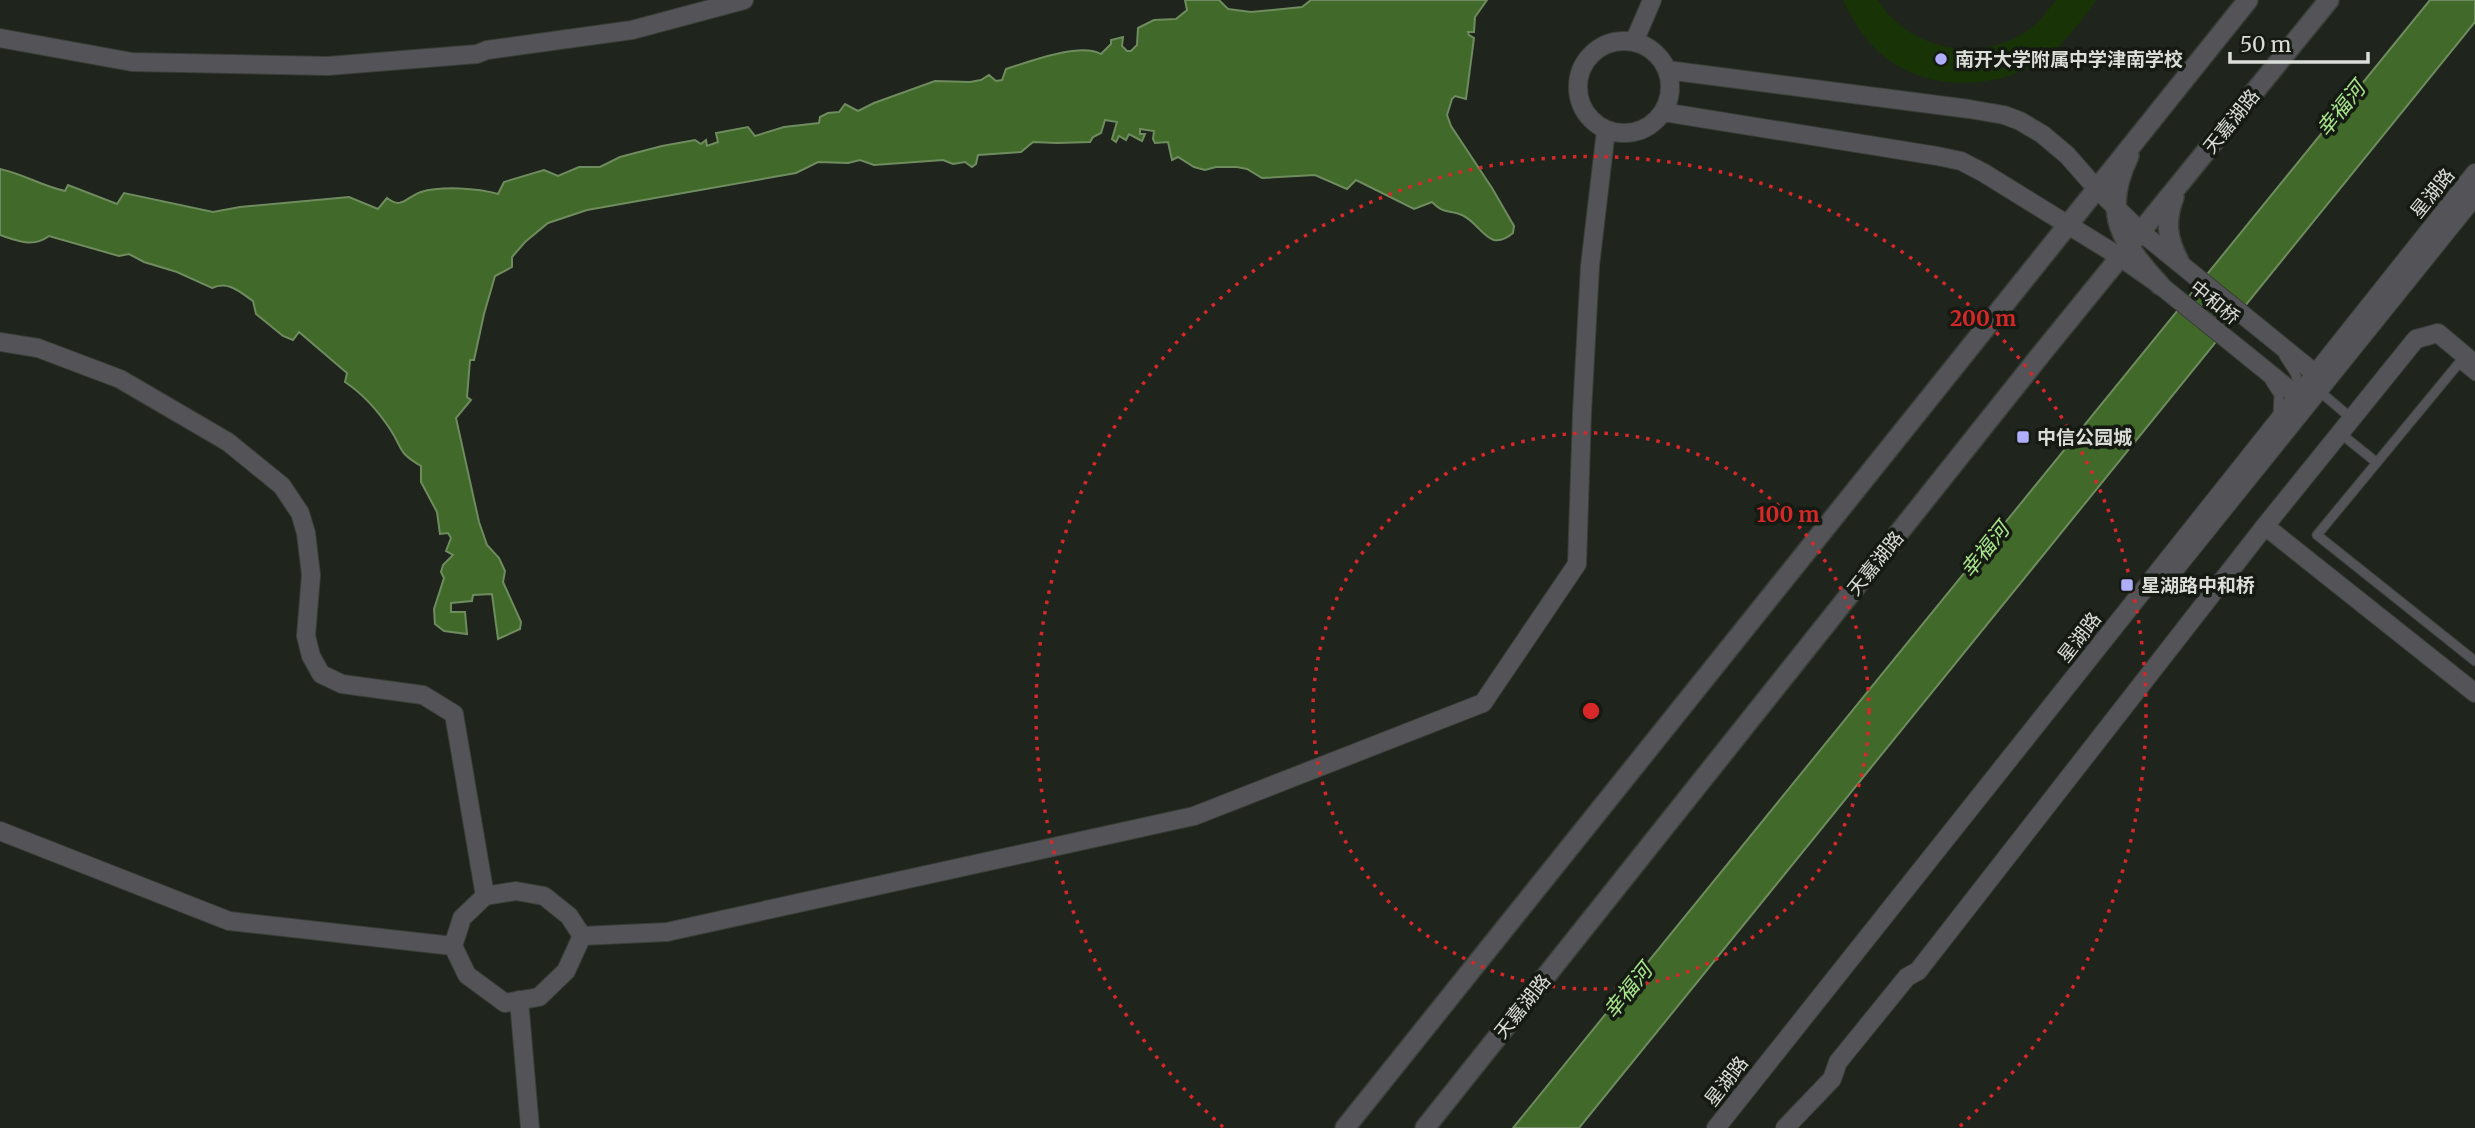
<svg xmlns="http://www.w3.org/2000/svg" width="2475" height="1128" font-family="Merriweather,'Noto Sans SC',serif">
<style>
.pitch{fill:#183406}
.water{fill:#40692a;stroke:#6e8c5e;stroke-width:2}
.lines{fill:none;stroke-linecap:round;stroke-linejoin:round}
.service-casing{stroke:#393e37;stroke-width:11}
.minor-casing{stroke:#393e37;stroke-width:20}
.tertiary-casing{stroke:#393e37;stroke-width:22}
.service{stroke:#545458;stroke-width:9}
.minor{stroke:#545458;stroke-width:18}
.tertiary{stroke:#545458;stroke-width:19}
.ring{fill:none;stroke:#d62828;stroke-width:3.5;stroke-dasharray:3.5 7}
.poi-dot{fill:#afaefa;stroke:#151a13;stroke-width:2.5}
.labels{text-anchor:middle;stroke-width:7;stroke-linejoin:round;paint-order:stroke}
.poi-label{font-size:19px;font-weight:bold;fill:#daddd8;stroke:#151a13;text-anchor:start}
.street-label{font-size:19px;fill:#daddd8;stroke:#151a13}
.water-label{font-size:21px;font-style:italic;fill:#a8e58c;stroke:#151a13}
.centre{fill:#d62828;stroke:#151a13;stroke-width:3.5}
.ring-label{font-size:21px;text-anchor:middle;font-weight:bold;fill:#d62828;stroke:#151a13;stroke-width:7;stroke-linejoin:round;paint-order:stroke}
</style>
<rect width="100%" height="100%" fill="#1f241d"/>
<!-- pitch -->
<path class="pitch" d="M1843 0H1878C1910 51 1982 65 2031 28 2041 21 2048 10 2056 0H2097C2079 22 2063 48 2038 63 1990 91 1923 91 1880 53 1864 39 1852 19 1843 0Z"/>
<!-- water -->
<path class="water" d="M1185 0H1219L1228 9 1251 12 1302 7 1311 0H1487L1475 17 1474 32H1468L1469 35 1474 38 1466 99 1455 96 1452 99 1447 115 1451 126 1492 188 1514 226 1513 233C1488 254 1482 224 1462 215 1448 209 1445 215 1432 202L1414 209 1356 180 1347 189 1315 175 1262 178 1247 169 1237 167H1216L1205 170 1194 167 1178 157 1172 160 1168 142 1155 143 1153 139 1154 131 1140 129V134H1145L1142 141 1129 134 1126 140 1119 136 1116 142 1112 139 1117 122 1105 120 1101 133 1093 137 1090 142 1057 143 1033 142 1021 152 978 155 976 164 972 167 965 162 953 164 943 160 874 165 860 160 848 163 818 162 796 173 587 210 548 223 525 242 512 257V267L495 276 484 314 474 360H470L467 397 471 400 456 418 479 522 487 545 499 558 505 571 503 582 521 622 520 629 498 639 492 594 473 595 472 601 451 603V612H465L467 634 444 631 435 624 434 609 444 578 441 572 443 565 453 555 446 551 451 538 448 533 440 534 437 512 421 482V466C396 451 404 450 390 429 378 411 363 394 345 382L347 373 299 332 293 340 283 336 256 314 253 301C240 292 228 280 212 288L177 272 144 262 129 254 119 256 49 236C33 248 18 241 0 235V169C23 174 42 186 65 191L68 185 117 204 124 193 213 212 240 207 349 197 378 209 387 198C402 210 406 197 421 192 441 186 478 188 498 194L504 182 544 170 558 176 579 167H600L620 157 662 146 695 140 701 144 706 140 707 146 718 142 716 133 748 127 755 136 784 127 819 123 820 117 828 113 839 112 845 104 858 111 874 103 935 81 970 82 981 80 989 75 996 81 1002 80 1006 69C1028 62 1080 42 1101 54L1111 44V40L1123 37 1122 46 1127 51H1131L1137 45 1138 28 1154 20 1176 19 1187 10Z
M2430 0H2475V22L1579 1128H1513Z"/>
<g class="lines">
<defs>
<path id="service" d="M2284 356 2295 373 2301 390
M2475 376 2459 363 2317 535 2475 661
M2270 381 2279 395 2278 414
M2318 390 2351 418
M2340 433 2376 462"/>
<path id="minor" d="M0 38 132 62 328 66 477 54 487 50 632 30 744 0
M1578 87a46 46 0 1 1 92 0a46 46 0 1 1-92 0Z
M1634 42 1652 0
M1667 70 1969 109 2004 115 2020 121 2042 134 2067 155 2096 188 2141 232 2322 379
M1663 112 1937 156 1961 161 1984 173 2120 257 2160 285 2306 403
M0 342 38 348 120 379 228 442 282 486 300 513 306 533 311 575 306 636 311 656 321 674 342 684 423 695 454 714 485 896
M2265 526 2475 693
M2175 569 2475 196
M0 831 229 921 453 946
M516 891 544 896 569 916 582 936 566 971 539 997 505 1003 467 975 453 946 462 918 485 896Z
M582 936 667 932 1194 816 1483 703 1577 564 1582 413 1590 266 1606 130
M519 1000 530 1128
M1716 1128 2475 173
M1785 1128 1832 1079 1838 1062 1907 977 1918 971 2265 526 2416 339 2438 333 2475 364"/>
<path id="tertiary" d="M2129 156C2101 213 2121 242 2160 285
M2174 197C2165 221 2167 239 2179 261
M1345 1128 2248 0
M1425 1128 2038 358 2329 0"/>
</defs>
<!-- service casing -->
<use href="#service" class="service-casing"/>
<!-- minor casing -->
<use href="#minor" class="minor-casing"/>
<!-- tertiary casing -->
<use href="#tertiary" class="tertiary-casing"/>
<!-- service -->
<use href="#service" class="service"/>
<!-- minor -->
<use href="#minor" class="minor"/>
<!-- tertiary -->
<use href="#tertiary" class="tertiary"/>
</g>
<!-- distance rings -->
<g class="ring">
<circle cx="1591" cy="711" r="278"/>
<path d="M1223 1127A555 555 0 1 1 1959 1127"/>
</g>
<!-- markers -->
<g class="poi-dot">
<circle cx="1941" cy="59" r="7"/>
<rect x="2016" y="430" width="14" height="14" rx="3.5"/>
<rect x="2120" y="578" width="14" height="14" rx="3.5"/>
</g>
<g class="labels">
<!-- poi labels -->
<g class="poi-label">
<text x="1955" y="66">南开大学附属中学津南学校</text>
<text x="2037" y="444">中信公园城</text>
<text x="2141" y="592">星湖路中和桥</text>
</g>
<!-- street labels -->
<g class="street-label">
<text transform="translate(2231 121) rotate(-51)" y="7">天嘉湖路</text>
<text transform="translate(2432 193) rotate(-51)" y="7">星湖路</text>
<text transform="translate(2215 302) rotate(39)" y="7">中和桥</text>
<text transform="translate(1875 563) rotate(-51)" y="7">天嘉湖路</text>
<text transform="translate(2079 637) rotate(-52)" y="7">星湖路</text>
<text transform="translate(1522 1006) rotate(-51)" y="7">天嘉湖路</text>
<text transform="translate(1726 1081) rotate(-52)" y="7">星湖路</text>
</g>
<!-- water labels -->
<g class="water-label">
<text transform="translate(2341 109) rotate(-51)" y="7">幸福河</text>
<text transform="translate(1985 550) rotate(-51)" y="7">幸福河</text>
<text transform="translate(1628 991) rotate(-51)" y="7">幸福河</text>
</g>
</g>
<circle cx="1591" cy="711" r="10" class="centre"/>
<g class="ring-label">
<text x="1983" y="326">200 m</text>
<text x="1788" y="522">100 m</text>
</g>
<!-- scale -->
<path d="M2230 52v10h138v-10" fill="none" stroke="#daddd8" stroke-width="3.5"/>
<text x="2240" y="52" font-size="21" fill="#daddd8" stroke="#151a13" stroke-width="5" paint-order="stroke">50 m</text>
</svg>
